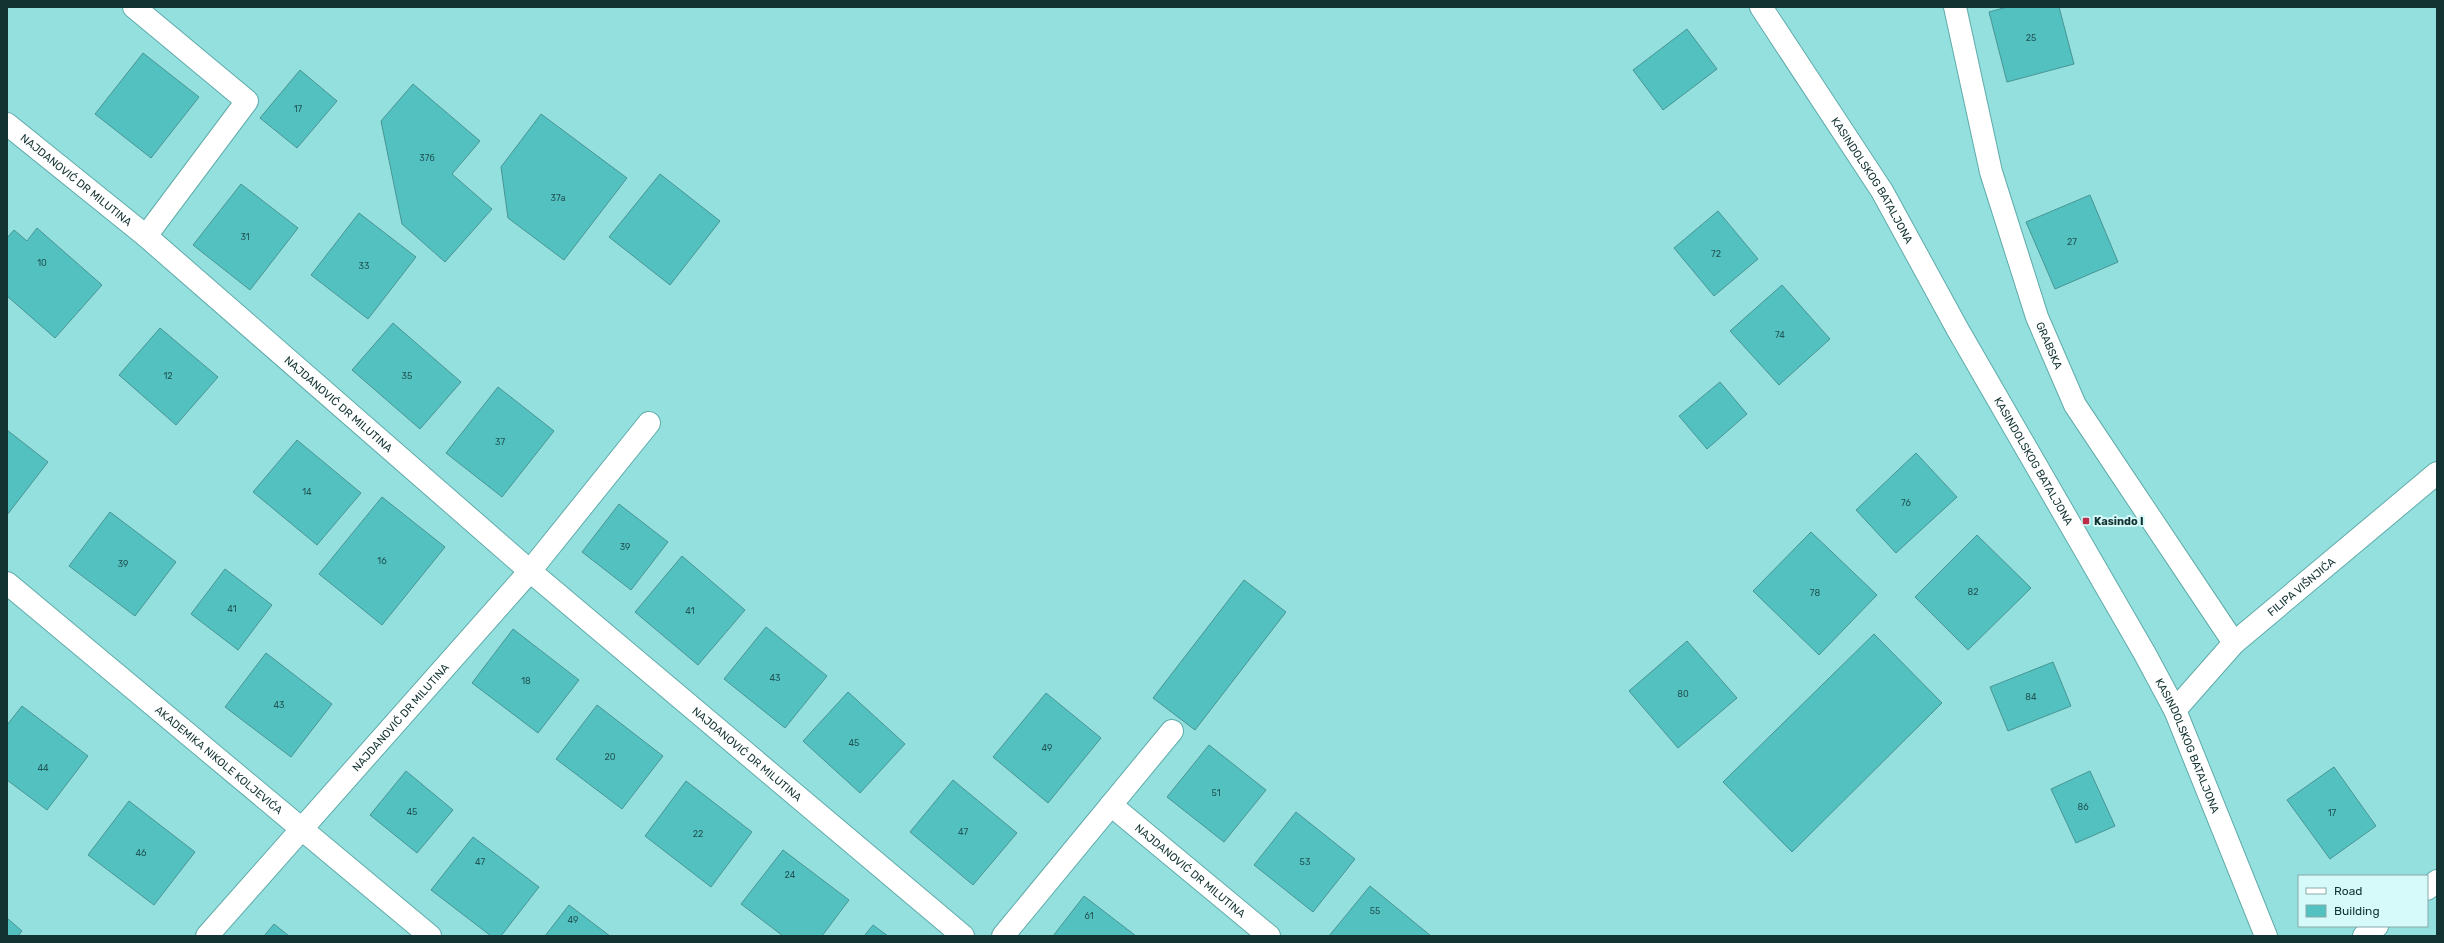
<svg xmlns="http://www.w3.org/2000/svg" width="2444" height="943" font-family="Rubik,sans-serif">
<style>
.building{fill:#52c1c0;stroke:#489594}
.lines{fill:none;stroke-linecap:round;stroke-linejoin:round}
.minor-casing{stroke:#5fabaa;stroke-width:24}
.tertiary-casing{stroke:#5fabaa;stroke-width:24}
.minor{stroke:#fff;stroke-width:22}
.tertiary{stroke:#fff;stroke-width:22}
.poi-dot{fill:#bd2d4a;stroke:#d5faf9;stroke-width:1.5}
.labels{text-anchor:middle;stroke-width:4;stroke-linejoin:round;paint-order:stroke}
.number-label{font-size:9px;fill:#225656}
.street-label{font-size:11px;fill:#123332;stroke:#d5faf9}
.poi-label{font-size:11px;font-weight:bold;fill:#123332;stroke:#d5faf9;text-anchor:start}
</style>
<rect width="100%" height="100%" fill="#94e0df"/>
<!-- building -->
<path class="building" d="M2007 7H2059L2074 64 2007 82 1989 12Z
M1687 29 1717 69 1663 110 1633 70Z
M143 53 199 97 151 158 95 114Z
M300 70 337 101 297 148 260 118Z
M413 84 480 141 452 174 492 209 445 262 402 224 381 121Z
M541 114 627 178 564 260 508 218 501 167Z
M660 174 720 221 670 285 609 237Z
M241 184 298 228 250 290 193 245Z
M2090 195 2118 262 2055 289 2026 222Z
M1718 211 1758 259 1714 296 1674 248Z
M359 213 416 257 368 319 311 275Z
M37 228 102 285 55 338 7 296V238L14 230 27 241Z
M1782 285 1830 339 1779 385 1730 331Z
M393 323 461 382 420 429 352 370Z
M160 328 218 377 176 425 119 375Z
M1720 382 1747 414 1707 449 1679 416Z
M498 387 554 431 502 497 446 453Z
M7 430 48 462 7 515Z
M297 440 361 493 317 545 253 492Z
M1916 453 1957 497 1896 553 1856 510Z
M382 497 445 547 382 625 319 574Z
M619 504 668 542 631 590 582 552Z
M110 512 176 562 135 616 69 566Z
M1811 532 1877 595 1819 655 1753 591Z
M1977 535 2031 588 1968 650 1915 597Z
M682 556 745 610 698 665 635 612Z
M225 569 272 605 238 650 191 614Z
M1244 580 1286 612 1195 730 1153 698Z
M766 627 827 676 785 728 724 679Z
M513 629 579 680 538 733 472 683Z
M1874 634 1942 703 1792 852 1723 782Z
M1687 641 1737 698 1678 748 1629 691Z
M266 653 332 704 291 757 225 707Z
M2053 662 2071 706 2008 731 1990 687Z
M848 692 905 744 860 793 803 741Z
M1046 693 1101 738 1048 803 993 757Z
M597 705 663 756 622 809 556 759Z
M22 706 88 756 47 810 7 780V725Z
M1209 745 1266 790 1224 842 1167 797Z
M2334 767 2376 826 2330 859 2287 800Z
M406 771 453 810 417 853 370 815Z
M2090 771 2115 826 2076 843 2051 789Z
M953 780 1017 833 973 885 910 832Z
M686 781 752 832 711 887 645 836Z
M129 801 195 852 154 905 88 855Z
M1296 812 1355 859 1313 912 1254 865Z
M473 837 539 887 501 936H491L431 890Z
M783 850 849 900 822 936H783L741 904Z
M1370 886 1431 936H1329Z
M1084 896 1136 936H1053Z
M569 905 610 936H545Z
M7 918 22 931 18 936H7Z
M274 924 289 936H264Z
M873 925 888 936H864Z"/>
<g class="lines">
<defs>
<g id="minor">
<path d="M134 7 247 101 146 236"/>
<path id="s1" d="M1955 7 1991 172 2037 317 2075 405 2234 643"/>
<path id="s2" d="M7 124 146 236 530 571 963 936"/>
<path id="s3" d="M7 583 430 936"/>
<path id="s4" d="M2175 710 2234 643 2437 473"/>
<path id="s5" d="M1111 805 1269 936"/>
<path d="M2427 889 2437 881"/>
<path id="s6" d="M207 936 530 571 649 423"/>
<path d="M1003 936 1172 731"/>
<path d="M2364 936 2377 926"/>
</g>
<g id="tertiary">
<path id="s7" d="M1761 7 1882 191 1958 330 2145 654 2175 710 2266 936"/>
</g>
</defs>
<!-- minor casing -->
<use href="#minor" class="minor-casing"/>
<!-- tertiary casing -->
<use href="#tertiary" class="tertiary-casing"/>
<!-- minor -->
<use href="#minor" class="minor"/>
<!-- tertiary -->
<use href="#tertiary" class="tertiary"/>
</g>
<!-- markers -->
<rect class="poi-dot" x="2082" y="517" width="8" height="8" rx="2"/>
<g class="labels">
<!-- number labels -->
<g class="number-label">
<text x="2031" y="41">25</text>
<text x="298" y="112">17</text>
<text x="427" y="161">37б</text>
<text x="558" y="201">37а</text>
<text x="245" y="240">31</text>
<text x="2072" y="245">27</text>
<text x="1716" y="257">72</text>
<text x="42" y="266">10</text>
<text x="364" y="269">33</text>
<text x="1780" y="338">74</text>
<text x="168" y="379">12</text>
<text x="407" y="379">35</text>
<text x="500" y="445">37</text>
<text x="307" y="495">14</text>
<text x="1906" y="506">76</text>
<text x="625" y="550">39</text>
<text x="382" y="564">16</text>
<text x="123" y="567">39</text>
<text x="1973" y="595">82</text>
<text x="1815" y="596">78</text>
<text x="232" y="612">41</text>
<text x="690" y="614">41</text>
<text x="775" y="681">43</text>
<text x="526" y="684">18</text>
<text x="1683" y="697">80</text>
<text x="2031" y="700">84</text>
<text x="279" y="708">43</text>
<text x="854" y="746">45</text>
<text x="1047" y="751">49</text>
<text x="610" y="760">20</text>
<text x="43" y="771">44</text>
<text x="1216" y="796">51</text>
<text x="2083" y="810">86</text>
<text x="412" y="815">45</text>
<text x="2332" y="816">17</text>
<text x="963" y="835">47</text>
<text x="698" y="837">22</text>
<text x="141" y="856">46</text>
<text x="480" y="865">47</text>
<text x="1305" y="865">53</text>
<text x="790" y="878">24</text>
<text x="1375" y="914">55</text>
<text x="1089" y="919">61</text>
<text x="573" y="923">49</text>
</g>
<!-- street labels -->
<g class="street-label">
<text dy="4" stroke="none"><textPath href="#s2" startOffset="89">NAJDANOVIĆ DR MILUTINA</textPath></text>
<text dy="4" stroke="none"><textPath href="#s7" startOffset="206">KASINDOLSKOG BATALJONA</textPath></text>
<text dy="4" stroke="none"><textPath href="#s1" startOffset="352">GRABSKA</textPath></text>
<text dy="4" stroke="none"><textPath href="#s2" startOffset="434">NAJDANOVIĆ DR MILUTINA</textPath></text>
<text dy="4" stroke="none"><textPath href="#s7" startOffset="530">KASINDOLSKOG BATALJONA</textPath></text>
<text dy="4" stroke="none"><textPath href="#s4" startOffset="177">FILIPA VIŠNJIĆA</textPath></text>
<text dy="4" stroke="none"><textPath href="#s6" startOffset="292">NAJDANOVIĆ DR MILUTINA</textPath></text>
<text dy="4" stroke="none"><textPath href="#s7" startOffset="854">KASINDOLSKOG BATALJONA</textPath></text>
<text dy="4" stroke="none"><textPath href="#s2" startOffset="972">NAJDANOVIĆ DR MILUTINA</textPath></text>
<text dy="4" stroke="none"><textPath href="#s3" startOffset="276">AKADEMIKA NIKOLE KOLJEVIĆA</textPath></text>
<text dy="4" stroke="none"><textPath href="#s5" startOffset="103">NAJDANOVIĆ DR MILUTINA</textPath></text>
</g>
<!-- poi labels -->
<g class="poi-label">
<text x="2094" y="525">Kasindo I</text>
</g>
</g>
<!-- border -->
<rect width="2444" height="943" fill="none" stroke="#123332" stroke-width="16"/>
<!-- legend -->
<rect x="2298" y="875" width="130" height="52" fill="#d5faf9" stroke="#87aaa9"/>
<rect x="2306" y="888" width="20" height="6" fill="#ffffff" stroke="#87aaa9"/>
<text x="2334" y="895" font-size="12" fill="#123332">Road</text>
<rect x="2306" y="905" width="20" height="12" fill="#52c1c0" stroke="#87aaa9"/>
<text x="2334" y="915" font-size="12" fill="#123332">Building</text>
</svg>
